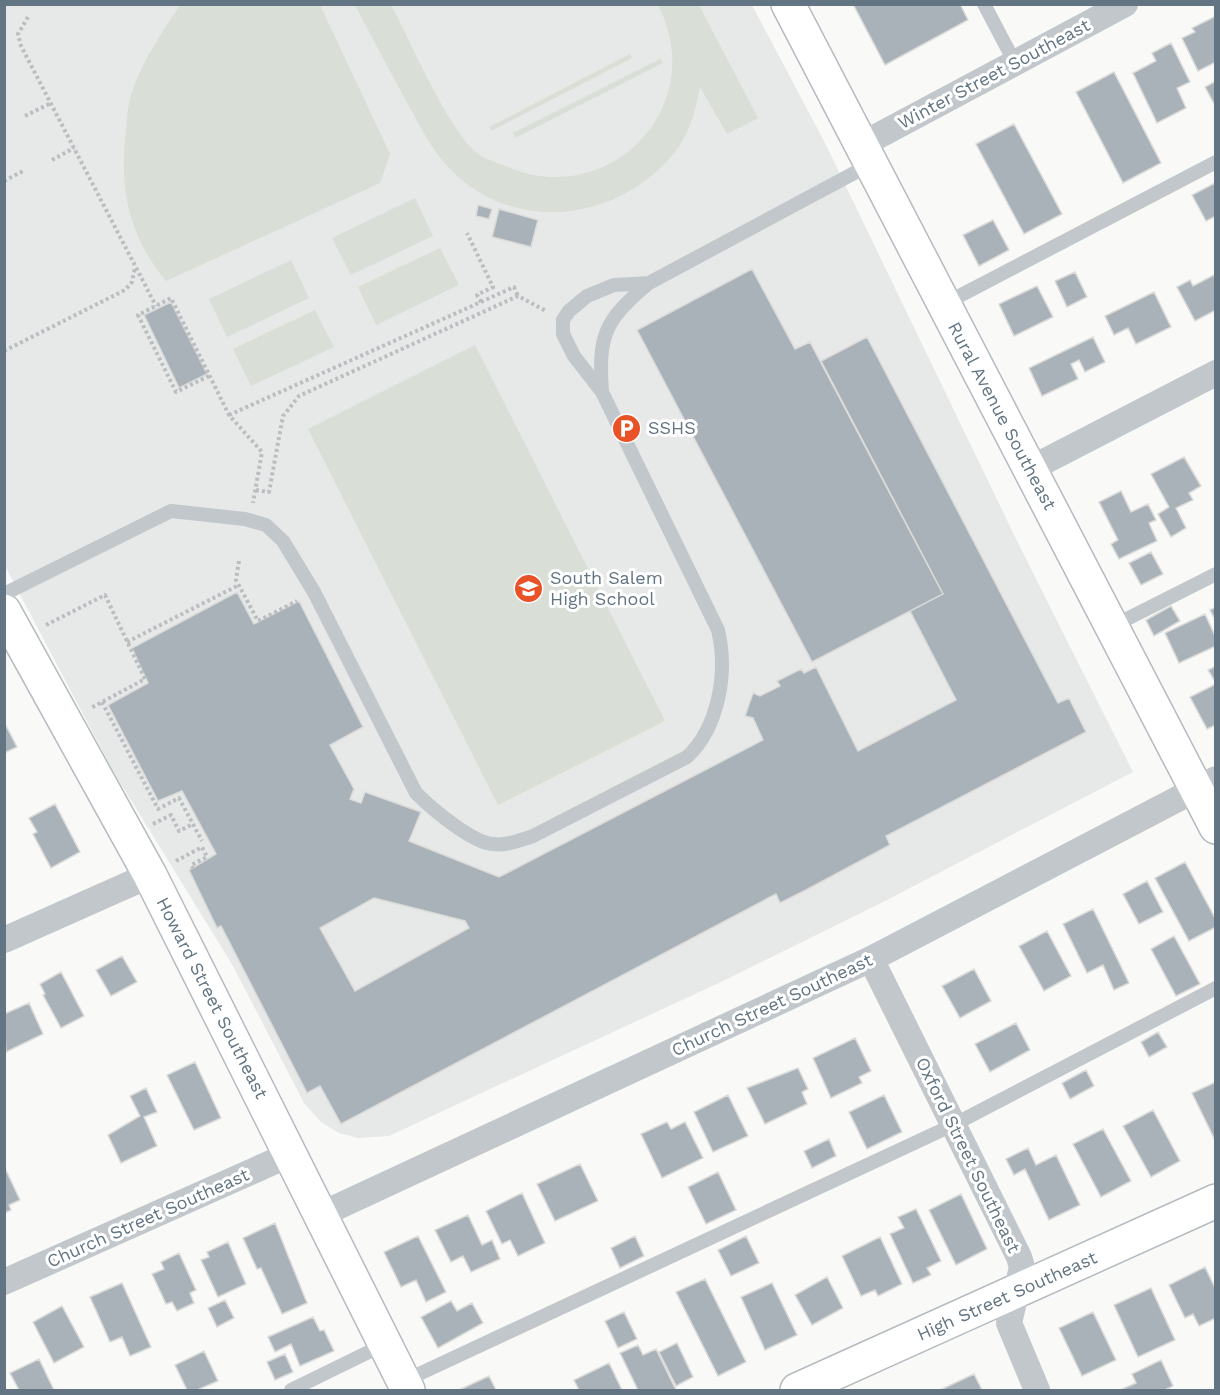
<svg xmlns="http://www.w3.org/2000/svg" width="1220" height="1395" font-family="'Work Sans',sans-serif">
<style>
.built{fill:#e7e8e8}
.green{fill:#d9ded6}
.building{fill:#a9b2b9;stroke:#dbdbd9;stroke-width:1.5;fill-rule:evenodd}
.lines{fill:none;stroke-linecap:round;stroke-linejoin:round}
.secondary-casing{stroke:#b4bbc0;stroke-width:36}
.path{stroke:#babec1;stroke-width:4;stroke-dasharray:3 3;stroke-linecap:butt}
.lane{stroke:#c2c7cb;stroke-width:14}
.street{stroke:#c2c7cb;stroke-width:26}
.secondary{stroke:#fff;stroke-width:33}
.labels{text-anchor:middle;stroke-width:6;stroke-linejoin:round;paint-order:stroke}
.street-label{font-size:18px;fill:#637583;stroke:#fff}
.poi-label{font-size:18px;fill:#637583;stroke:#fff;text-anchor:start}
</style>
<rect width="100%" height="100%" fill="#f9f9f7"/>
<!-- built -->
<path class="built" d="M4 5H752L825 143 1019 545 1133 772 885 901 723 981 389 1136 358 1138 339 1133 321 1122 304 1103 233 966 113 771 5 566Z"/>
<!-- green -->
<path class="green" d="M180 5H320L390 154 380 183 166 281C128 235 119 188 126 130 127 117 128 102 133 89 143 60 163 31 180 5Z
M355 5H391C410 40 449 132 478 154 485 159 496 162 503 165 607 213 711 108 658 5H699L758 118 727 134 700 87C695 111 690 134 674 153 618 222 514 235 450 169 430 148 418 122 404 97 387 66 371 35 355 5Z
M630 54 632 58 491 131 489 127Z
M660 59 663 63 515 138 513 133Z
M415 198 433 236 351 275 332 238Z
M440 248 459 285 376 325 358 287Z
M291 260 309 298 227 337 209 299Z
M315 310 334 347 251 386 233 349Z
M475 345 665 721 498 805 308 429Z"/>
<!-- building -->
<path class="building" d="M853 4H960L968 20 885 65Z
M1216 16V62L1198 71 1182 38 1195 32 1192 28Z
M1171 43 1190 82 1177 88 1186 108 1157 123 1133 73 1156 61 1152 53Z
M1114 72 1161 163 1123 183 1076 92Z
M1216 81V107L1205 87Z
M1014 124 1062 214 1024 234 976 144Z
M1215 183 1216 216 1206 221 1192 195Z
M478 205 492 209 489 219 476 216Z
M499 209 538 220 531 247 492 237Z
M993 220 1009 250 979 266 963 235Z
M752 269 795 349 810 342 943 594 812 662 637 330Z
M1075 272 1087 297 1067 307 1055 281Z
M1216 274V310L1195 321 1177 287 1190 280 1193 286Z
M1037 286 1053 317 1014 336 999 304Z
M1154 292 1171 327 1136 344 1128 328 1114 335 1105 316Z
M171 302 207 374 179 388 144 315Z
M867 337 1058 703 1069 698 1086 732 886 836 890 845 806 890 780 903 776 894 341 1124 320 1086 307 1093 221 926 217 928 189 870 216 854 182 791 158 801 108 705 148 683 132 648 237 592 254 624 299 601 363 727 330 745 354 789 350 799 361 803 365 792 421 812 409 841 499 877 763 740 753 718 745 716 753 693 760 696 780 686 777 681 801 669 804 673 816 667 858 751 956 700 910 611 943 594 821 361ZM374 898 465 921 469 928 355 991 320 928Z
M1093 337 1105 362 1085 372 1079 360 1071 364 1078 379 1042 396 1029 368Z
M1184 457 1201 486 1189 493 1193 500 1176 508 1186 528 1171 537 1158 514 1169 507 1151 474Z
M1121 491 1131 512 1148 504 1156 520 1149 523 1157 541 1119 559 1111 544 1118 540 1099 502Z
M1151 552 1163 574 1141 585 1129 563Z
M1171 606 1180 621 1154 636 1146 620Z
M1216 607V621L1210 610Z
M1205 614 1216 638V646L1179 663 1165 633Z
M1216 666V683L1208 670Z
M1216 684V725L1207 729 1190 697Z
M4 722 17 747 4 753Z
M55 804 80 852 51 868 33 834 37 832 29 818Z
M1185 862 1216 920V927L1189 941 1155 878Z
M1147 881 1163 912 1139 924 1123 894Z
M1093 909 1129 983 1114 990 1103 965 1087 973 1063 924Z
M1047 931 1071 976 1044 991 1019 946Z
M1174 936 1200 984 1176 996 1151 949Z
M122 956 137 982 111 996 96 970Z
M974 969 991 1001 960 1018 942 986Z
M61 972 84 1016 61 1028 43 995 45 994 40 984Z
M29 1003 43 1034 6 1052 4 1014Z
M1016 1023 1030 1050 990 1072 975 1044Z
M1158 1032 1167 1047 1149 1057 1141 1042Z
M855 1038 871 1071 859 1077 862 1083 831 1098 813 1058Z
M195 1062 221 1118 194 1130 167 1075Z
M798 1068 808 1089 802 1092 807 1104 765 1124 747 1088Z
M1086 1070 1094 1086 1070 1099 1062 1083Z
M1216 1082V1137L1214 1138 1192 1093Z
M146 1088 157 1112 144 1117 157 1146 121 1163 108 1135 140 1116 130 1096Z
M728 1095 748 1136 713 1152 694 1112Z
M884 1095 902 1132 867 1149 849 1112Z
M1153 1110 1180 1161 1151 1177 1123 1126Z
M667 1122 671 1129 685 1122 703 1158 662 1178 641 1134Z
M1103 1129 1131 1181 1101 1197 1073 1144Z
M829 1139 836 1156 812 1168 804 1151Z
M1028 1148 1036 1165 1056 1155 1080 1205 1049 1220 1025 1169 1014 1175 1006 1159Z
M580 1164 598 1201 555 1221 537 1184Z
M4 1166 20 1200 9 1205 11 1210 4 1213Z
M718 1172 736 1210 706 1224 688 1187Z
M522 1193 545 1243 518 1256 510 1240 502 1244 486 1211Z
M961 1194 987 1249 956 1265 929 1210Z
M916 1209 941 1261 927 1268 931 1275 913 1283 890 1234 904 1228 898 1217Z
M468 1215 482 1245 492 1240 500 1259 471 1272 463 1256 451 1262 435 1230Z
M275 1223 307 1303 282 1314 261 1268 257 1269 243 1238Z
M418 1236 446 1292 426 1302 416 1280 401 1287 384 1252Z
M635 1236 644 1256 620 1268 611 1248Z
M746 1236 759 1263 731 1276 718 1250Z
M880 1237 902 1284 878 1296 875 1290 861 1296 842 1256Z
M228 1242 246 1284 218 1297 201 1260 209 1257 207 1252Z
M179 1253 196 1290 190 1293 194 1303 177 1311 172 1302 166 1304 152 1274 164 1269 161 1262Z
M1205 1267 1216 1290V1318L1199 1326 1193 1314 1185 1318 1169 1285Z
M827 1277 843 1308 812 1325 795 1295Z
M705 1279 746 1362 718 1376 676 1292Z
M122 1283 151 1347 130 1356 122 1337 110 1342 90 1297Z
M772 1283 797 1335 765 1350 741 1297Z
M1151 1288 1175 1340 1138 1357 1114 1305Z
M225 1300 234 1318 217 1327 208 1308Z
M451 1301 457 1311 472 1303 483 1323 438 1348 421 1317Z
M62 1306 84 1347 54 1363 33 1322Z
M624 1312 637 1339 618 1348 605 1321Z
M1093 1312 1116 1360 1082 1376 1059 1328Z
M313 1317 320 1331 324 1330 334 1351 300 1366 291 1344 275 1352 268 1337Z
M677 1343 693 1377 676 1386 659 1352Z
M638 1345 643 1355 656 1349 676 1390H638L620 1353Z
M204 1351 218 1381 197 1390H187L175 1365Z
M285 1354 293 1372 275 1380 267 1362Z
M39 1359 54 1390H19L10 1373Z
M1161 1360 1173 1386 1165 1390H1120L1136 1383 1132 1374Z
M609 1363 622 1390H579L574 1380Z
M974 1374 982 1390H940Z
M489 1376 496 1390H459Z"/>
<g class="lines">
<defs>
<path id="secondary" d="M788 4 1216 827
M4 611 150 875 408 1390
M797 1390 1216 1201"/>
</defs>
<!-- secondary casing -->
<use href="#secondary" class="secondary-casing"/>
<!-- path -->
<path class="path" d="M28 17 18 34 21 46 156 306
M25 116 51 103
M52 160 74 148
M4 181 25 170
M481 302 514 287 518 296
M4 351 125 290 132 282 135 267
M209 376 176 392 138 315 171 298 229 415 262 452 253 503
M229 415 481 302 477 295 493 287 467 233
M256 490 269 492 283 416 299 396 518 296 546 311
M239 561 236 580 258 621 297 601
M46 625 105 595 145 679 91 708
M127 642 239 585
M102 702 158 809 179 798 202 841
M153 824 171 815 179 831 193 824
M176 861 202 847 207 857 191 865 193 868"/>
<!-- lane -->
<path class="lane" d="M984 4 1015 63
M649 283 871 164
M944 304 1216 162
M4 594 171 511 245 519 266 525 283 541 314 592 416 793C431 808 472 843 493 844 506 846 520 840 533 836L687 757C719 727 728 672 718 630L602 392 574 356 563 334V320L569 311 587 296 614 285 649 283C605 320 598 334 602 392
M1113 626 1216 574
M404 1381 953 1125 1216 988
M291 1390 385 1344"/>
<!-- street -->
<path class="street" d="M863 144 1125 4
M1030 469 1216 373
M4 940 150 875
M871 959 1019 1257 1022 1267 1009 1323 1037 1390
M320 1215 871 959 1216 779
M4 1282 291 1154"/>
<!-- secondary -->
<use href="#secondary" class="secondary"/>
</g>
<!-- icons -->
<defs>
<symbol id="parking-disc" viewBox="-11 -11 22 22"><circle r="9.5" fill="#e95127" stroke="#fff"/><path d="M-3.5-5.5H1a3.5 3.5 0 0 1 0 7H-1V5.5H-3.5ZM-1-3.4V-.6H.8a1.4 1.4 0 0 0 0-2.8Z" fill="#fff"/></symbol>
<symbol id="school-disc" viewBox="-11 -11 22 22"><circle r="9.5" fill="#e95127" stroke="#fff"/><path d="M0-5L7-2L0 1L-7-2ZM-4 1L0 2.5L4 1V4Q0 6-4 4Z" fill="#fff"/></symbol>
</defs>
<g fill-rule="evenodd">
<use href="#parking-disc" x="610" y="412" width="33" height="33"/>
<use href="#school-disc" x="512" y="572" width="33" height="33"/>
</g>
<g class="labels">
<!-- street labels -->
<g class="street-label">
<text transform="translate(994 74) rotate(-28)" y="6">Winter Street Southeast</text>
<text transform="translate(1002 416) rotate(62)" y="6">Rural Avenue Southeast</text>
<text transform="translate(212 998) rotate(63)" y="6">Howard Street Southeast</text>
<text transform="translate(772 1005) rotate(-25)" y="6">Church Street Southeast</text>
<text transform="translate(968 1155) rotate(64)" y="6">Oxford Street Southeast</text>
<text transform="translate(148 1218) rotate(-24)" y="6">Church Street Southeast</text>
<text transform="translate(1007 1296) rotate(-24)" y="6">High Street Southeast</text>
</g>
<!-- poi labels -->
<g class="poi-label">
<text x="648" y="434">SSHS</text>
<text x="550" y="584">South Salem<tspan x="550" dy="21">High School</tspan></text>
</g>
</g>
<!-- border -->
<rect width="1220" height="1395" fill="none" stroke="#637583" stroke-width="12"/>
</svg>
